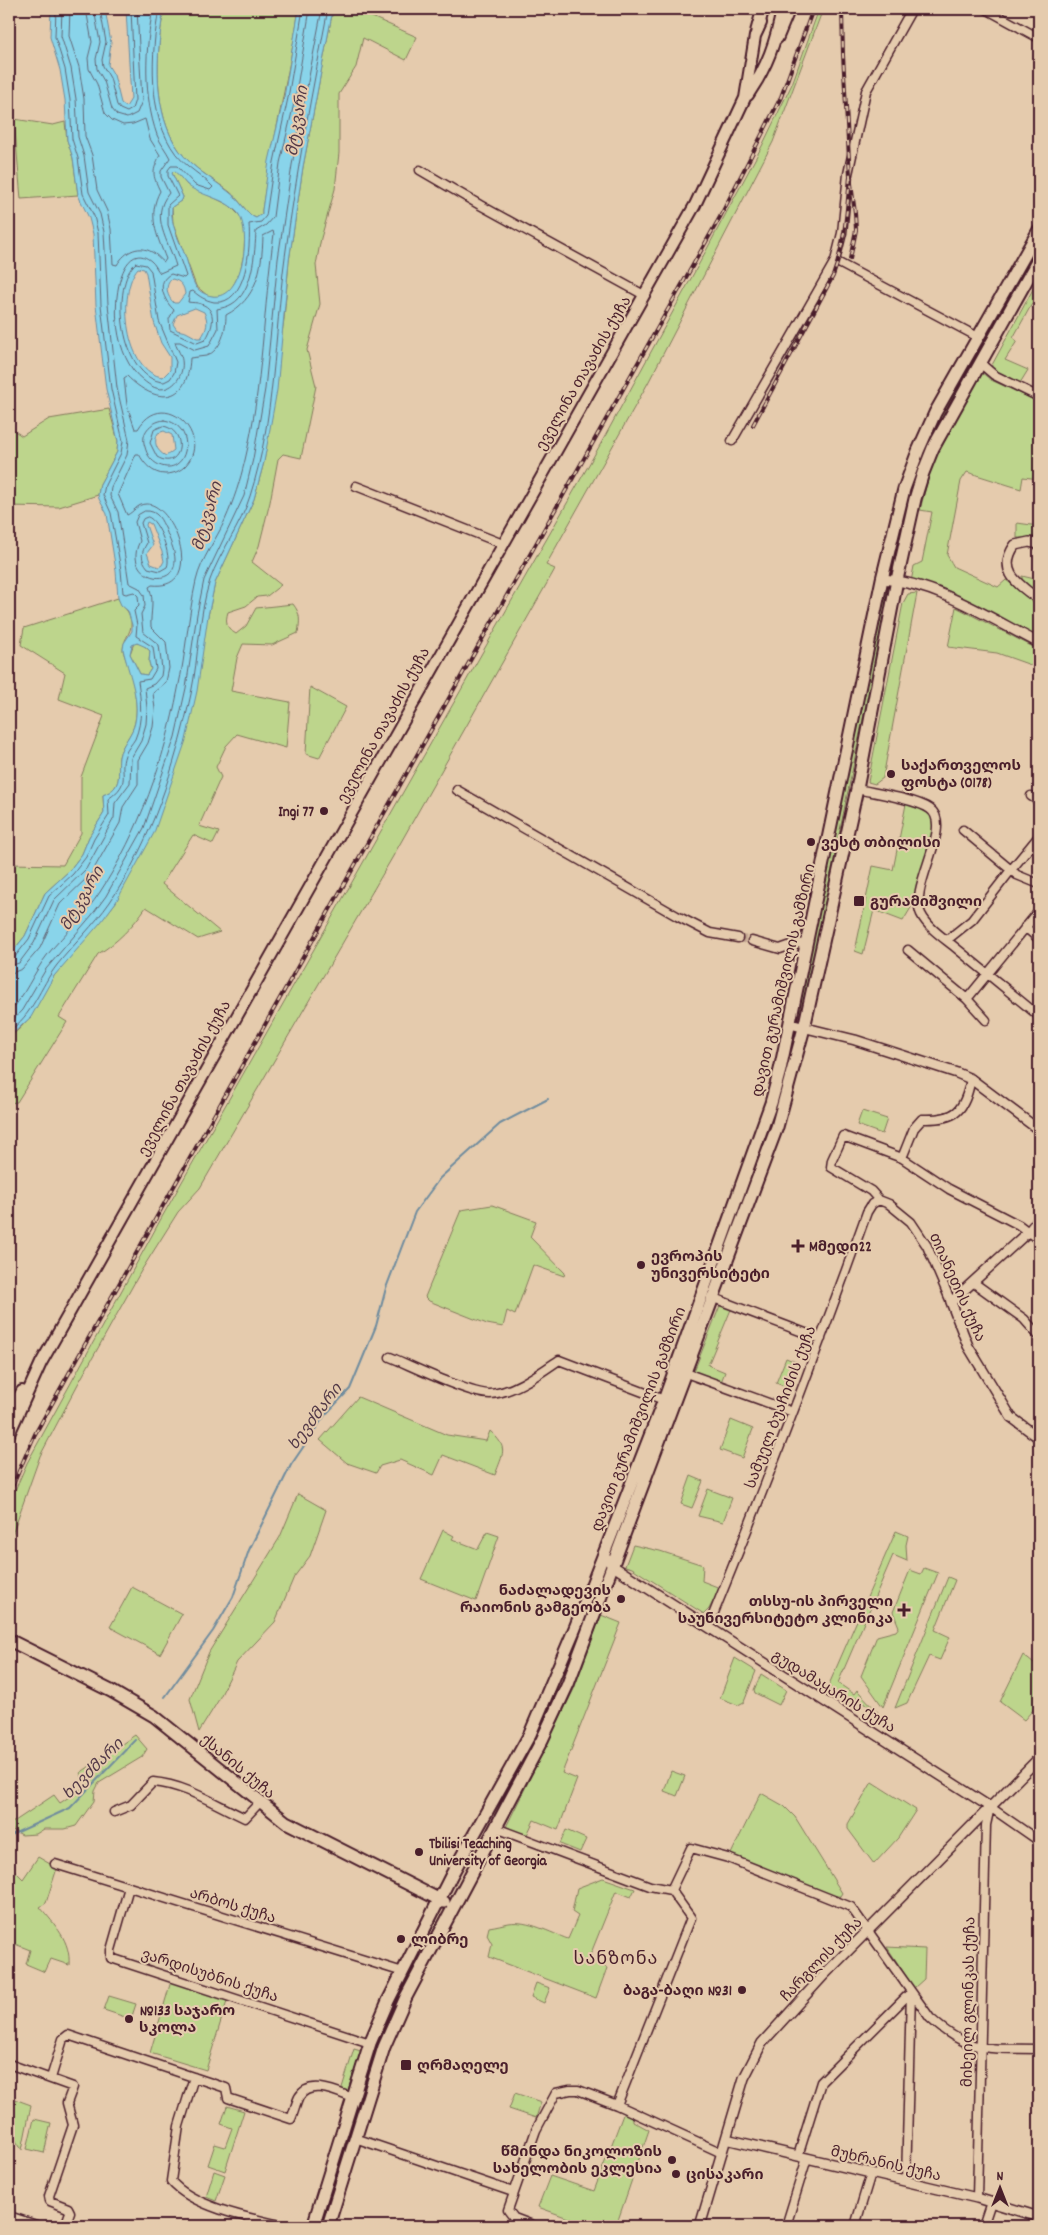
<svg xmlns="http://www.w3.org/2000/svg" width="1048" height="2235" font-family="Dekko,'Noto Sans Georgian',sans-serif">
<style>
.green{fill:#bdd58c;stroke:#847a5c}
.water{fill:#89d4ea;stroke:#708c9e;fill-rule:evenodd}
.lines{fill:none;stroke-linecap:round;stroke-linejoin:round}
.shore{stroke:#636777;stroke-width:1}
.stream{stroke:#708c9e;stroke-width:2}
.minor-tunnel{stroke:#c6a993;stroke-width:8;stroke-dasharray:8 4;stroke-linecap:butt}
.minor-casing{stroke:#4a1f2b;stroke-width:11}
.tertiary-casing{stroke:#4a1f2b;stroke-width:12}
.secondary-casing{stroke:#4a1f2b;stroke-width:14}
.primary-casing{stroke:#4a1f2b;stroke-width:15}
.minor{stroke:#e5cbad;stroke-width:8}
.tertiary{stroke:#e5cbad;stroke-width:9}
.secondary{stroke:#e5cbad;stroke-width:10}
.primary{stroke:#e5cbad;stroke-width:11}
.rail-casing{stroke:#4a1f2b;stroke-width:4}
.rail{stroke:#e5cbad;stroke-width:2;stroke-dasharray:5.5;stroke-linecap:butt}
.poi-dot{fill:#4a1f2b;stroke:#e5cbad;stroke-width:2}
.labels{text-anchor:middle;stroke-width:4;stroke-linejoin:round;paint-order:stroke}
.street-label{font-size:15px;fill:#4a1f2b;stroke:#e5cbad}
.poi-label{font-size:15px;font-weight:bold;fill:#4a1f2b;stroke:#e5cbad;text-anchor:start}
.water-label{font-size:16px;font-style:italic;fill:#533a48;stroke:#e5cbad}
.quarter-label{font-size:18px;letter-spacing:1px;fill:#4a1f2b;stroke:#e5cbad}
</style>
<rect width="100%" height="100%" fill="#e5cbad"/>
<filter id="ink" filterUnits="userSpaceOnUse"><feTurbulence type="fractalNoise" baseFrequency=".02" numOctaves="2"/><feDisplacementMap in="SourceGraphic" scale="10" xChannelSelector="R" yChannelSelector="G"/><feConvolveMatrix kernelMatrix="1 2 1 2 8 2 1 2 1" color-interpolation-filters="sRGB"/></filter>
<g filter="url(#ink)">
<!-- green -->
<path class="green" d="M164 9H299C289 76 272 142 262 210V214L256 218C248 216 239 199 230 192 213 179 192 168 179 150 152 113 156 52 164 9Z
M333 9H362L363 13 417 37 406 60 363 38 356 67 339 94V153L335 189 321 238 316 265 320 304 307 350 316 386 301 458 283 454 278 459 270 502 259 546 252 562 281 585 267 596 257 597 246 606 228 612C225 622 226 628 236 634L246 626 256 608 293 604C301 614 300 621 298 633L272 645 243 644 237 658 231 691 290 702 286 748 237 734 226 746 216 767 221 777 199 826 219 832 213 844 193 835 162 884 220 932 198 939 146 907C134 925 117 943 98 954L59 1017 67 1022 17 1102 9 1103V1037C32 1022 39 999 54 976 72 950 97 928 116 902L208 616 215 583 254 499 264 462 284 319 289 261 303 167Z
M819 9H823L773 142 648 383 546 565 555 569 392 858 200 1188 178 1212 141 1271 78 1384 40 1456 9 1543V1504L27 1463 162 1217 604 438 700 262 762 146 792 84Z
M14 119 53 125 65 122 67 140 73 158 78 195 21 199Z
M173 171H176L187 185 229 205 243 219 245 229 244 253 240 272 233 286 227 294 219 297 208 296 196 286 173 223 172 207 182 200 183 197 172 173Z
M1039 237V249L931 441 894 570H891L903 510 925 442Z
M1039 278V291L1013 338 1017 341 1005 360 1028 370 1020 383 994 371 991 368 992 365Z
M981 372 991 380 1039 402V479L1023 477 1021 489 967 472 961 481 947 555 954 567 998 587 1006 580 1039 605V639L911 582 914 566 922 562 932 512 920 510 931 467Z
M109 409 118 441 117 452 100 484 98 495 59 507 9 506V427L22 436 49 419Z
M1017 523 1039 526V538H1017Z
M1022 576 1039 580V595L1022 582Z
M887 586 890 587 802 1014H798Z
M917 593 883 778 875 784 868 782 903 603 908 594Z
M118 598C121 606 128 609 130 617 135 631 123 637 123 650 124 655 126 660 128 665 133 682 139 704 135 722 133 734 121 745 119 757 117 774 124 787 103 795L104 813 89 837 82 854 69 871 45 893 25 936 9 956V864L63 865 81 833V777L104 716 59 699 65 673 21 645 24 628Z
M956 607 1039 650V668L997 653 948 647Z
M134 643 142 644 150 651 149 662 151 669 147 675 140 674 130 654Z
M310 687 346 707 319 758 306 754Z
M906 804C920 807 932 810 935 825L912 906 903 921 874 910 863 954 855 951 873 866 893 870Z
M793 1039 797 1040 790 1071 718 1268 714 1266 786 1067Z
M862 1111 887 1119 882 1134 857 1125Z
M492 1205 536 1221 530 1237 565 1273 564 1276 533 1265 515 1315 507 1311 503 1327 487 1324 429 1301 425 1297 461 1210Z
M721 1303 732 1307 708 1365 725 1372 721 1382 694 1371Z
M786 1358 798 1363 788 1388 776 1383Z
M358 1397 447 1435 486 1441 490 1431C509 1448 503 1453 495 1475L443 1455 434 1475 400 1460 380 1466 376 1473 347 1463 320 1440Z
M731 1420 753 1429 742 1458 720 1450Z
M691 1476 703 1481 692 1508 681 1504Z
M708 1489 732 1498 723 1522 698 1516Z
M298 1494 326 1510 310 1556 294 1577 275 1622 237 1662 218 1701 199 1732 190 1699 209 1652 280 1537Z
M443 1530 454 1536 452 1539 478 1549 487 1532 499 1536 476 1601 421 1579Z
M896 1531 908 1536 906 1545 907 1561 893 1555 838 1683 854 1694 857 1690 878 1712 856 1698 852 1704 827 1689Z
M633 1545 660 1551 703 1565 702 1581 720 1588 709 1609 704 1614 632 1568 625 1566Z
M924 1568 938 1573 883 1707 861 1676 877 1636 896 1631 899 1627 893 1612 910 1570 921 1574Z
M948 1577 955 1580 935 1630 950 1637 940 1660 929 1656 907 1703 895 1708Z
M132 1587 182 1614 160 1654 110 1627Z
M601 1615 621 1623 562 1773 577 1779 558 1830 534 1820 526 1837 505 1829 574 1689Z
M1023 1655 1039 1668V1703L1024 1720 1000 1702Z
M735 1658 756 1671 744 1702 738 1705 720 1698Z
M761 1674 786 1690 779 1705 755 1693 754 1690Z
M135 1735 147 1749 142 1757 99 1783 95 1791 94 1801 76 1826 65 1829H44L36 1834 22 1835 9 1828V1825L54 1795 60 1803 87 1785 80 1773Z
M671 1771 685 1776 677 1796 664 1791Z
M872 1782 916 1810 898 1838 874 1864 848 1829V1824Z
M761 1793 784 1806 795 1817 842 1893 840 1896 833 1897 730 1856Z
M566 1830 586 1839 580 1852 560 1844Z
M38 1857 57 1868 46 1903 40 1907C55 1925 71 1941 69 1965L51 1959 45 1972 26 1964 30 1950 15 1944 9 1948V1865L23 1879Z
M603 1878 635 1889 631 1897 616 1891 589 1958 607 1968 596 1998 489 1957 492 1944 487 1935 489 1927C496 1926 503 1924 509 1923 528 1920 551 1933 568 1939L578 1916 572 1912 577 1888Z
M887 1947 925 1949 924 1979 914 1988Z
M171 1981 228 1998 206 2070 150 2053Z
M536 1983 550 1988 544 2003 531 1997Z
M109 1996 136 2004 131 2019 104 2010Z
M354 2049 361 2051 347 2093 341 2091Z
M515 2093 541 2102 536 2118 509 2109Z
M9 2097 31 2105 22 2150 9 2130Z
M227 2106 244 2111 225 2171 208 2165 215 2144 225 2147 232 2128 221 2124Z
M624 2112 633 2115V2121L649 2130 616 2226H590L538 2207 550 2176 594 2191Z
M34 2119 51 2123 44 2153 27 2149Z
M214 2171 225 2175 216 2201 206 2197Z"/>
<!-- water -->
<path class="water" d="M51 9H105L111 43 108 65 114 75 121 103 126 107 131 99 126 9H164C156 52 152 113 179 150 192 168 213 179 229 192 239 199 248 216 256 218L262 214V210L269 161 284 97 299 9H333L303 167 289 261 277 390 264 462 254 499 215 583 208 616 197 691 186 740 154 833 116 902 101 922 54 976 31 1017 9 1037V956L25 936 45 893 69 871 82 854 89 837 104 813 103 795C124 787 117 774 119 757 121 745 133 734 135 722 140 697 128 672 123 649L124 643 132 631V625L128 611 121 605 118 598 116 571 107 514 99 499 98 495 100 484 117 452 118 441 106 389 96 305 93 234 89 218 78 195 73 158 67 140 65 100 60 70 50 37ZM174 171C181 176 185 185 193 189 207 197 225 199 237 212 253 230 243 301 212 296 206 295 200 292 196 287 191 279 189 267 186 258 180 241 170 226 172 207L182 200 183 197 172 173ZM138 268 144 269 146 273 154 322 161 343 170 357V370L163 377C125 373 117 292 138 268ZM172 279C181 281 184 286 185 294L178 303H174C167 297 164 285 172 279ZM195 308 204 312C209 322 207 329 201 338H197L186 332 177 330 173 324 177 315ZM164 431 172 435 174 450 166 456C156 451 153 442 158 433ZM147 522 151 524 162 552 164 561 162 565 159 567 151 564 147 553 153 545 146 525ZM137 643 146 647 150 651 149 662 151 669 147 675 140 674 130 654 132 645Z"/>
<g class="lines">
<!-- shore -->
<path class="shore" d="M70 9 69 36 79 67 84 99 85 136 92 155 97 190 107 211 111 229 113 264 117 265C125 251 140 243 155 254 159 257 161 260 164 262L166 259C157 236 147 215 160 191 152 174 152 172 160 155L150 139 145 119 133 124 123 125 112 120 105 113 97 84 89 69 88 58 92 42 86 9
M94 9 100 42 96 59 97 69 104 81 112 109 117 115 127 118 137 113 142 101 137 9
M100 9 106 42 102 60 103 66 110 78 117 105 120 109 127 112 132 109 135 100 131 9
M153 9C145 49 143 95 157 135 160 143 166 150 170 158L161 171V177L169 193C149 217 169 241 176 266L160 273C157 270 155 264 151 261 115 231 99 347 143 380 150 386 158 391 167 388 180 383 185 368 181 356 179 351 176 347 175 342H180L195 350 209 346 218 329 217 309C222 308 227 307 232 304 253 292 255 252 256 231L266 225 273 217 280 163 295 99 310 9
M159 9C151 53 147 116 176 154 186 167 202 175 213 187L210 190 195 185 177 166H171L168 170V176L178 196 168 205V225L186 276 184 278 171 274C155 281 164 301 174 310L169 319 170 330 197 343 205 340C213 329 218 309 201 304 197 302 192 303 188 302L190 292 193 291C200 297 205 300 214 302 247 306 251 246 249 224L261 222 266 216 274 162 288 98 303 9
M136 263 146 265 151 271 159 321 176 362 174 373 170 379 164 382C120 380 110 283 136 263Z
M164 420C199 425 188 478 159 465 151 461 147 455 145 447 140 433 150 422 164 420Z
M163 426C189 430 182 472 157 457L150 443 154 430Z
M145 511C158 510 161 520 166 530 169 539 175 550 175 560 175 592 121 577 140 541L135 522 138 515Z
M148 517C159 520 172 557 167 567L160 571 148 568C140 558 141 553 147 543L141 523 143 519Z
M9 960 14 958 29 939 49 896 73 874 86 857 94 839 109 815 108 799C133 782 118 774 125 755 127 749 132 744 135 739 143 720 141 701 138 681L150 679 156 669 153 647 136 636 137 625 134 611 139 606 138 596 134 592 126 594 123 593 121 570 111 513 103 495 105 485 121 453 123 441 111 389 101 305 98 233 94 216 83 194 78 158 72 139 70 100 65 69 55 37 56 9
M9 966 19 963 34 943 54 900 86 869 114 818 115 803 130 783 131 758 141 741 146 724 147 708 145 688 154 684 161 676 162 669 159 645 143 632 141 614 145 606 144 595 139 588 129 583 118 512 110 496 111 487 127 455 129 440 117 388 108 304 104 232 100 214 89 192 84 156 78 137 76 99 71 68 61 36 62 9
M9 974 22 969 40 948 60 904 91 874 120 823 123 807 138 784V760L148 743 153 727 155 709 153 693 166 682 169 668 166 642 151 627C150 613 155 601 149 587L152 585C207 591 174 502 146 504 137 504 134 512 127 515L118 494 136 454H139C144 464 153 474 165 474 173 474 181 471 186 465 213 435 163 386 138 429H135L127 405 124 378 127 376C156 405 188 405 190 358 195 357 201 357 206 356 222 350 226 329 226 315 257 299 262 269 263 236L273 231 274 234C263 309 263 386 245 460 240 481 234 500 225 520 216 540 201 559 196 581 188 616 186 653 178 689 164 761 140 831 100 892 85 915 65 933 48 954 33 973 25 996 9 1013
M9 1024 22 1010 46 969 92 915 106 896 144 828 175 737 186 688 197 614 204 580 244 496 253 459 265 389 278 259 292 165 322 9
M9 1031C33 1015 40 987 57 965 74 944 94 925 110 902 152 840 175 767 191 694 199 657 198 617 210 580 220 551 241 526 250 496 275 419 274 337 285 257 296 174 312 92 328 9"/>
<!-- stream -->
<path class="stream" d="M165 1697 213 1631 233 1597 249 1550 291 1465 325 1415 350 1389 376 1326 386 1288 415 1212 440 1178 500 1124 548 1099
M9 1836 70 1808 135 1740"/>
<!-- minor-tunnel -->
<path class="minor-tunnel" d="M738 938 752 941"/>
<defs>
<path id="minor" d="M986 9 1039 38
M420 170 480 205 644 295
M835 261 978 337
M980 363 994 375 1039 397
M732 441 835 261 842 233 848 174 866 91 912 9
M356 486 503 544
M857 789C874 793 916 799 930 809 954 826 908 887 921 914 928 928 944 938 956 948 984 971 1011 993 1039 1016
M457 790 677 916 710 933 738 938
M1031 796 1039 801
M963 830 1011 870 1039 836
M1025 927 1039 939
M947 940 972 920 1011 870 1017 875 1039 884
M752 941 780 949 797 943 807 945
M908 950 967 999 986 1020
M967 999 1039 911
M902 1158 949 1189 1019 1225 1039 1240
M974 1283 1024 1319 1039 1336
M711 1297 821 1339
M951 1302 927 1246 911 1222 889 1204 879 1200 871 1191 831 1167 832 1160 843 1136 902 1158 914 1128 922 1119C956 1120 964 1112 971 1079
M390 1357C412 1366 469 1394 490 1394 513 1393 540 1373 559 1360L664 1400
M686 1373 793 1412
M706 1625 711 1620C766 1485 818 1349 867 1212L872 1204 879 1200
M114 1812 131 1805 153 1782C187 1785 214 1804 245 1818L259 1803
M496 1828 650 1886 671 1890 691 1918 617 2105
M55 1864 403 1972
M129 1887 111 1950V1958L370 2043
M671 1890 691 1848 728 1858 851 1907 930 2018C969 2054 989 2048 1039 2049
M9 2064 73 2087 67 2103 73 2125 49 2196 50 2201 68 2208 70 2212 65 2226
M194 2077 179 2126 171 2181C192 2207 253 2219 285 2226
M51 2078 63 2039 68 2035 226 2088 228 2098 291 2119C294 2112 296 2103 299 2097 310 2078 339 2093 353 2098
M355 2138 513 2192
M798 2156 821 2082 911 1992
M906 2181 911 1992
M977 2198 986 1825 990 1807 1039 1841
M9 2216 39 2226
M535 2226 514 2218 508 2210 536 2130 556 2093 570 2090H578L617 2105 722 2153
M786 2226 807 2158
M855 2226 871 2173
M983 2226 991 2202"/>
<path id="tertiary" d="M1039 544 1029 542 1015 545C996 572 1020 585 1039 600
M882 579C938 583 991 619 1039 643
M790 1024 855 1040 957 1073 971 1079 1039 1130
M1039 1219 1029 1231 951 1302 968 1346 1011 1417 1039 1438
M603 1555 613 1566 990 1807
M726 2139 977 2198 1039 2217
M700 2226 744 2078 762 2043 824 1975 1039 1758"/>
<path id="secondary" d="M748 95C767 67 776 42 782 9
M9 1415 22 1391
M9 1434 41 1363 695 205 745 98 755 36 761 23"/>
<path id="primary" d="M757 30 763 9
M777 38 789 9
M9 1640 111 1691 154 1716 286 1822 444 1902
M313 2226 370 2043 388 2001 452 1874 530 1734 575 1628 664 1400 771 1103 780 1070 882 579 904 489 918 451 935 413 1039 230
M328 2226 384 2047 406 1997 542 1740 568 1684 777 1127 804 1028 857 789 897 580 915 499 923 473 933 448 1039 258"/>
</defs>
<!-- minor casing -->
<use href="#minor" class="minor-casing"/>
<!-- tertiary casing -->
<use href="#tertiary" class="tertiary-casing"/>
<!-- secondary casing -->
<use href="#secondary" class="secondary-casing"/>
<!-- primary casing -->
<use href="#primary" class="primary-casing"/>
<!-- minor -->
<use href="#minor" class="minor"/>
<!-- tertiary -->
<use href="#tertiary" class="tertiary"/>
<!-- secondary -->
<use href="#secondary" class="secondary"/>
<!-- primary -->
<use href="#primary" class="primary"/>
<defs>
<path id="rail" d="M842 9 843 55 850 176 855 213 856 230 850 259
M753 425 833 276C845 244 847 210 850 176
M9 1494 35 1434 115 1291 720 217 781 97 813 9"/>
</defs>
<!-- rail casing -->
<use href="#rail" class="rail-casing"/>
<!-- rail -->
<use href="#rail" class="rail"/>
</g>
</g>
<!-- markers -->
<g class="poi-dot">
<circle cx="891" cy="774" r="5"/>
<circle cx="324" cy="811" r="5"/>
<circle cx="811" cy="842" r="5"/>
<rect x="853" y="895" width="12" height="12" rx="2.5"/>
<path d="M795.5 1238.5h5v5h5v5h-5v5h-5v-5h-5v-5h5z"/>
<circle cx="641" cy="1265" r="5"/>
<circle cx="621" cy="1599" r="5"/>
<path d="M901.5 1602.5h5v5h5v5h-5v5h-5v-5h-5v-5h5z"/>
<circle cx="419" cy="1852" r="5"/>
<circle cx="401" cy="1939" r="5"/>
<circle cx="742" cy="1990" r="5"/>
<circle cx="129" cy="2019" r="5"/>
<rect x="400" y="2059" width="12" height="12" rx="2.5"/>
<circle cx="672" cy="2160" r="5"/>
<circle cx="676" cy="2174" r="5"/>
</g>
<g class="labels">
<!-- street labels -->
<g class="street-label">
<text transform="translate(583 373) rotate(-60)" y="5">ეველინა თავაძის ქუჩა</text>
<text transform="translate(383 725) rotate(-61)" y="5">ეველინა თავაძის ქუჩა</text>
<text transform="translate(783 980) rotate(-77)" y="5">დავით გურამიშვილის გამზირი</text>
<text transform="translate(184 1078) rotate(-61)" y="5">ეველინა თავაძის ქუჩა</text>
<text transform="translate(958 1287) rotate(66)" y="5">თიანეთის ქუჩა</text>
<text transform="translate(780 1407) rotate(-69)" y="5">სამუელ ბუაჩიძის ქუჩა</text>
<text transform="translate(638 1419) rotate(-69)" y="5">დავით გურამიშვილის გამზირი</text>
<text transform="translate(834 1691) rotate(32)" y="5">გუდამაყარის ქუჩა</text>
<text transform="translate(238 1766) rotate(40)" y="5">ქსანის ქუჩა</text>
<text transform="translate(233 1905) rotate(17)" y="5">არბოს ქუჩა</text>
<text transform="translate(821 1959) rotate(-46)" y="5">ჩარგლის ქუჩა</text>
<text transform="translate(210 1975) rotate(18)" y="5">ვარდისუბნის ქუჩა</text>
<text transform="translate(968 2002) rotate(-89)" y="5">მიხეილ გლინკას ქუჩა</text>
<text transform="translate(886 2163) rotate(13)" y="5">მუხრანის ქუჩა</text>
</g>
<!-- poi labels -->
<g class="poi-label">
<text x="901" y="770">საქართველოს<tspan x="901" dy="17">ფოსტა (0178)</tspan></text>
<text x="314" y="816" text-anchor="end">Ingi 77</text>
<text x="821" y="847">ვესტ თბილისი</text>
<text x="870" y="906">გურამიშვილი</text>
<text x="809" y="1251">Mმედი22</text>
<text x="651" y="1261">ევროპის<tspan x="651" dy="17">უნივერსიტეტი</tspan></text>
<text x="611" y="1595" text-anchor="end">ნაძალადევის<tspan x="611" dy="17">რაიონის გამგეობა</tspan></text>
<text x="893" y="1606" text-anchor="end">თსსუ-ის პირველი<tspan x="893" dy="17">საუნივერსიტეტო კლინიკა</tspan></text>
<text x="429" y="1848">Tbilisi Teaching<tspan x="429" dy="17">University of Georgia</tspan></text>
<text x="411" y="1944">ლიბრე</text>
<text x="732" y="1995" text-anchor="end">ბაგა-ბაღი №31</text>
<text x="139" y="2015">№133 საჯარო<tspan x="139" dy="17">სკოლა</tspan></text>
<text x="417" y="2070">ღრმაღელე</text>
<text x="662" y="2156" text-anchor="end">წმინდა ნიკოლოზის<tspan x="662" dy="17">სახელობის ეკლესია</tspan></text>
<text x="686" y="2179">ცისაკარი</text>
</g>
<!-- water labels -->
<g class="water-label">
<text transform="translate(296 121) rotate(-81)" y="6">მტკვარი</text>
<text transform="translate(206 516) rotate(-74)" y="6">მტკვარი</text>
<text transform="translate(81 898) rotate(-60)" y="6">მტკვარი</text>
<text transform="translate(314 1416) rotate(-53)" y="6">ხევძმარი</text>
<text transform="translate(92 1768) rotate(-45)" y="6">ხევძმარი</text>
</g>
<!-- quarter labels -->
<g class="quarter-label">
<text x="616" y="1964">სანზონა</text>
</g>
</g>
<!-- margin -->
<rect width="1048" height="2235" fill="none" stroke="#e5cbad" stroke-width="30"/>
<rect x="15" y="15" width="1018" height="2205" fill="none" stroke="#4a1f2b" stroke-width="2" filter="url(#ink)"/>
<!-- north arrow -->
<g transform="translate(1000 2188)" stroke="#e5cbad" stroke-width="4" paint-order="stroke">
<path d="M0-4L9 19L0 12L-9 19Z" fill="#4a1f2b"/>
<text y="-8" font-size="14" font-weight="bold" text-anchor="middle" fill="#4a1f2b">N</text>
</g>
</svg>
